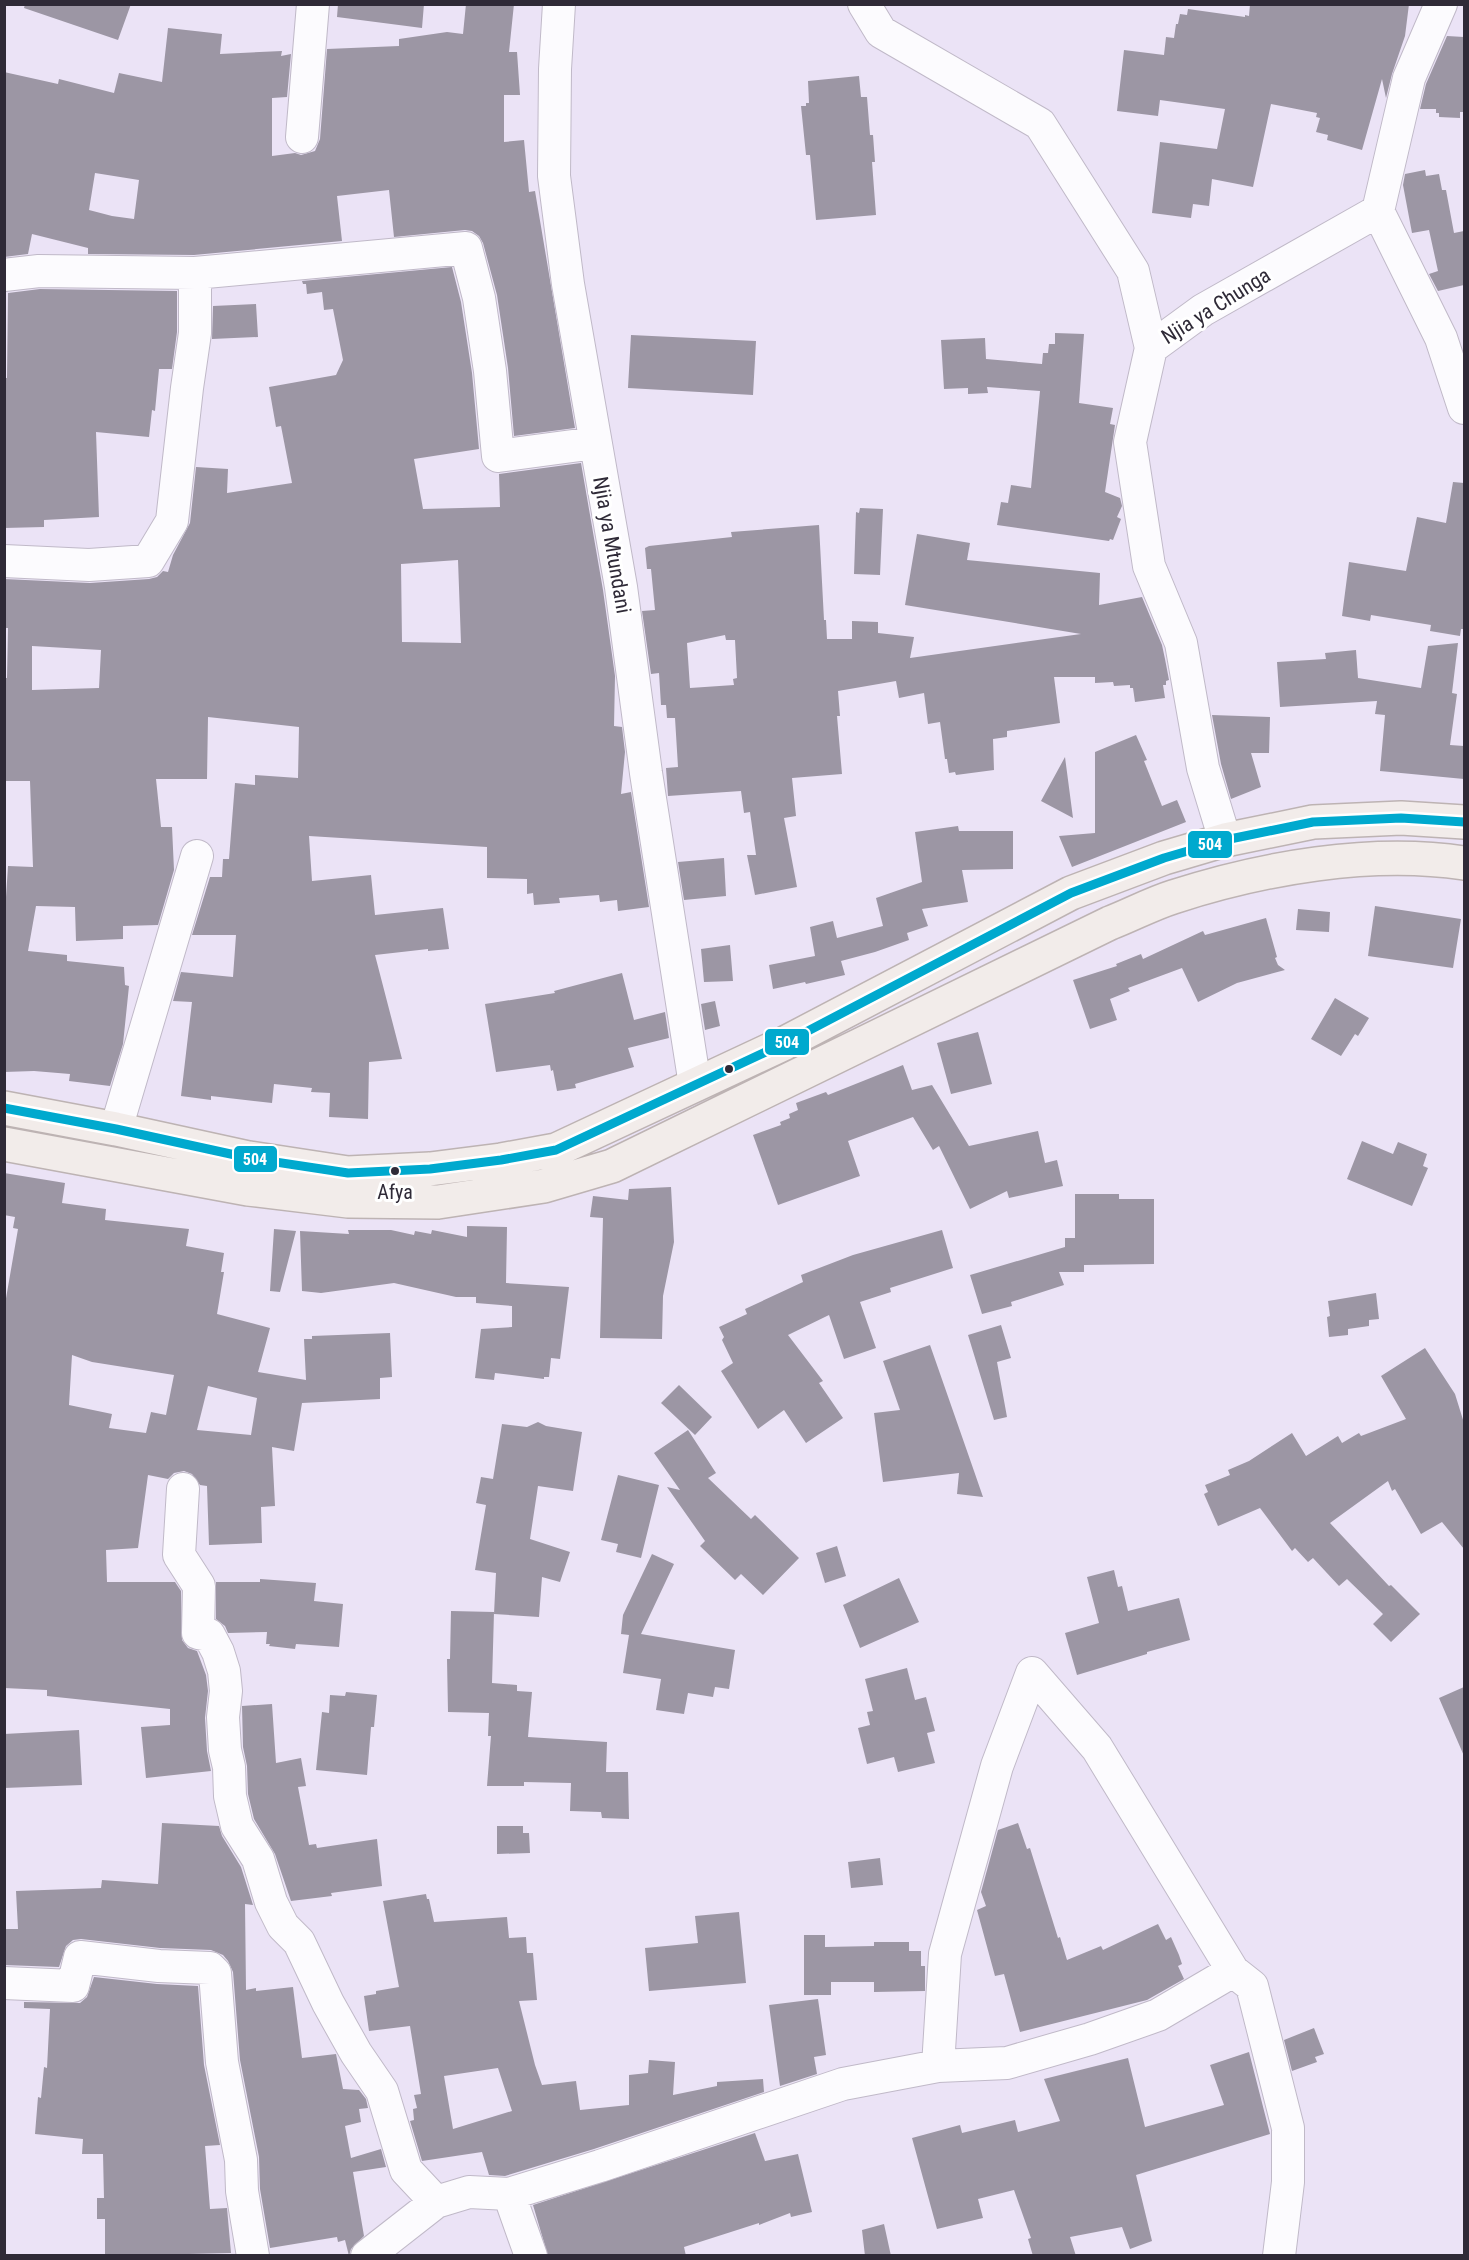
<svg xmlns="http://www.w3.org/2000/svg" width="1469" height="2260" font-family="'Roboto Condensed',sans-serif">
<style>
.building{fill:#9c96a4;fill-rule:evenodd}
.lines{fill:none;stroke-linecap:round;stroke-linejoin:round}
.minor-casing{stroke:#c0b9c8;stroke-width:34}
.major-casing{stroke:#bdb3b3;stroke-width:36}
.minor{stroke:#fcfbfe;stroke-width:32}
.major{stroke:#f2ecea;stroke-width:33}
.bus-1-casing{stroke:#fff;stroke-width:14}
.bus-1{stroke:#00a9ce;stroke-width:9}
.bus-dot{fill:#2f2a37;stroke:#fff;stroke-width:2}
.labels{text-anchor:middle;stroke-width:6;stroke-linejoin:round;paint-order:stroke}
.bus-label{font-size:20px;fill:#2f2a37;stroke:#fff}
.street-label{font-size:21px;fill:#2f2a37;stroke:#fff}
.line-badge{stroke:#fff;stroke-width:2}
.badge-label{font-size:16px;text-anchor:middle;font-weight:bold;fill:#fff}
</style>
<rect width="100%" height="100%" fill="#ebe3f6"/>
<!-- building -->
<path class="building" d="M25 4H131L118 40 24 8Z
M338 4H424L422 28 337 17Z
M466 4H514L509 52H517L520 95H504V142L524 140 529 192 535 191 575 428 514 436 508 368 497 295 483 243 479 236 472 231 465 230 394 237 389 190 337 196 342 241 194 255 88 254V248L32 234 28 254 4 257V72L58 84 59 79 114 93 119 73 162 82 168 28 222 34 220 54 282 51 281 56 291 54 287 97 272 98V156L295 153 301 155 315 151 320 139 327 49 399 46V39L447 32 463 34ZM95 173 139 180 134 219 112 216 89 210Z
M1250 4H1409L1405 36 1392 74 1386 98 1382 79 1362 150 1327 140 1328 135 1316 132 1320 118 1316 117 1317 113 1271 104 1253 187 1212 179 1209 206 1193 204 1191 218 1152 213 1160 142 1217 149 1225 109 1160 100 1158 116 1117 111 1124 50 1164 55 1166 37 1174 38 1176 24H1178L1180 14 1187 15 1188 9 1245 17V15L1249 16Z
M1447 36 1464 37V112H1460V118L1439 117V113H1436V109H1420L1426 84Z
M859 76 861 97H867L870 135H873L875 162H872L876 215 816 220 810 155H806L801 106H806V103H809L808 81Z
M1425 170 1426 176 1439 174 1442 190H1446L1454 233 1464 231V285L1438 291 1429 274 1438 271 1429 230 1412 233 1403 185 1405 174Z
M452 267 461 302 472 373 479 449 414 459 423 509 500 507 499 474 581 463 603 590 615 676 614 726 622 727 625 752 621 794 631 792 649 907 618 911 617 900 600 902 599 895 559 898 560 903 534 905 533 893 527 894V879L487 878V847L309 836 312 881 371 875 375 915 443 908 449 949 428 951V949L375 955 402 1059 369 1062 368 1119 329 1117 330 1093 311 1092 312 1088 274 1084 272 1103 211 1096V1100L181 1096 192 1002 173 1001 181 972 233 977 236 935H192L210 877H222L223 859H229L235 783 255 785V775L298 778 299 727 208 717 207 779H156L161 827H172L174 870 158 925 123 926V939L76 941 75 907 36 906 28 951 67 955V961L124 967 125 985 129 986 123 1044 110 1086 69 1081 70 1074 34 1071 4 1072V928L8 866 33 867 30 781H4V678H7L8 628H4V579L90 583 149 579 157 577 163 571 168 572 173 555 190 523 196 467 228 469 227 493 292 483 281 426 276 427 269 387 336 375 343 360 333 309 324 310 322 292 307 294 306 284H303L302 281ZM458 560 461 643 402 642 401 564ZM32 646 101 650 99 688 32 690Z
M40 289 177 291V332L172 369H159L155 411 152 410 149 437 96 432 99 517 44 520V527L4 528V378H7L8 293Z
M256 304 258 337 212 339 213 306Z
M1055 333 1084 334 1079 403 1113 408 1110 424 1115 425 1105 492 1120 498 1122 506 1117 517 1121 519 1113 540 1110 539 1109 541 997 525 1001 502 1008 503 1011 485 1031 488 1040 391 987 387 988 393 968 394V388L944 389 941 340 985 338 986 359 1042 364 1043 353H1048L1049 344H1055Z
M631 335 756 341 753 395 628 388Z
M1453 482 1464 483V629H1461L1460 636 1430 631 1431 625 1371 615 1370 621 1342 616 1349 562 1406 571 1417 517 1446 523Z
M860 508 883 509 880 575 854 574 856 512 859 513Z
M819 525 824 620H826L827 639H852V621L878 622V633L914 637 910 658 1081 634 905 605 917 534 970 543 967 560 1100 573 1099 605 1142 597 1162 645 1165 659 1169 680 1166 681V685H1163L1165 698 1135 702 1133 688H1130V685L1114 686 1113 682 1095 683V677H1054L1060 723 1007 731V737L993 739 994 770 956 775 955 772 949 773 947 759H945L940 722 928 724 924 693 899 698 896 681 838 691 840 716H837L842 774 792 778 796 816 784 818 797 887 755 895 747 855H756L750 812 744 813 741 791 668 796 666 768 678 767 675 718H667L666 705H661L659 673 651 674 642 611 655 610 651 569H647L645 548 649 546 732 537 731 532ZM725 635 726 640H735L737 678 733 679 734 685 690 688 687 643Z
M1458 643 1452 693 1457 694 1450 745 1464 746V779L1380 771 1385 715 1375 714 1377 701 1280 707 1277 662 1326 659 1325 653 1356 650 1358 678 1421 688 1428 646Z
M1212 715 1270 717 1269 753H1251L1261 787 1231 799 1221 764Z
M1136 735 1147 760 1144 761 1162 806 1177 800 1186 822 1072 867 1059 836 1095 833V752Z
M1065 757 1073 818 1041 801Z
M958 826 959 831H1013V869L962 870 968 902 922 909 928 926 907 933 909 940 875 952 841 961 845 975 806 984 805 982 773 989 769 965 815 956 810 927 833 921 837 938 883 926 876 898 922 882 915 832Z
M724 858 726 896 684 900 678 862Z
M1375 906 1461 919 1453 968 1368 956Z
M1298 909 1330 912 1329 932 1296 930Z
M1266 918 1277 957 1275 958 1278 965 1285 970 1237 983 1198 1002 1182 968 1128 988 1130 991 1110 999 1117 1020 1090 1029 1073 980 1117 966 1116 964 1141 954 1143 959 1203 931 1205 935Z
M730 945 733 981 704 982 701 949Z
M622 973 634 1020 665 1012 669 1038 628 1048 634 1067 575 1084 576 1088 557 1091 553 1070 551 1071 550 1065 496 1072 485 1004 555 993 554 991Z
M1335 998 1369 1018 1358 1036 1355 1034 1341 1056 1311 1039Z
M715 1001 720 1026 705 1030 701 1004Z
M978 1032 992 1084 951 1094 937 1043Z
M903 1065 912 1090 932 1085 969 1146 1038 1131 1045 1163 1057 1160 1063 1186 1009 1198 1007 1191 970 1209 939 1146 933 1150 913 1117 848 1141 860 1176 778 1205 753 1135 781 1125 780 1122 790 1118 789 1114 798 1110 796 1103 826 1092 828 1095Z
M1362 1141 1393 1154 1398 1142 1427 1154 1423 1166 1428 1168 1412 1206 1347 1179Z
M4 1173 65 1183 62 1203 106 1209 105 1220 189 1229 186 1246 224 1253 221 1272H224L217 1314 270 1328 258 1372 306 1380 304 1339H312V1336L390 1333 392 1377 380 1378V1399L302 1403 294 1451 272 1447 275 1506 261 1507 262 1543 209 1545 207 1486 200 1485 192 1474 184 1471 174 1473 168 1479 148 1475 138 1548 106 1550 107 1582H175L181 1591 182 1640 188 1648 197 1651 206 1675 208 1691 205 1718 207 1751 211 1771 146 1778 141 1727 170 1725V1709L47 1696V1690L4 1688V1310L18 1229 13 1228 15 1217 4 1215ZM72 1355 92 1362 174 1375 166 1415 151 1412 146 1433 109 1428 112 1414 69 1405ZM208 1386 257 1398 251 1435 197 1430Z
M671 1187 674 1242 663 1296 662 1339 600 1338 603 1218 590 1217 593 1196 628 1200 629 1189Z
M1075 1194H1119V1199H1154V1264L1084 1265V1272H1059L1064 1285 1011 1302 1012 1306 982 1314 970 1275 1065 1247V1238H1075Z
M467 1226 507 1227 506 1283 569 1287 560 1359 551 1358 549 1377H544V1379L495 1373 494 1380 475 1378 481 1329 512 1327V1306L476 1303V1297H456L394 1283 321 1293 302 1291 300 1231 349 1234 348 1230H391L414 1235 415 1231 431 1234 432 1230 467 1237Z
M274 1229 296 1231 280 1292 270 1291Z
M942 1230 953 1268 890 1288 891 1292 860 1302 876 1348 844 1359 829 1315 788 1335 823 1381 819 1383 843 1418 806 1443 784 1410 758 1429 721 1371 733 1363 722 1340 724 1337 719 1327 747 1314 745 1309 803 1282 801 1275 853 1255Z
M1376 1293 1379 1319 1369 1320V1326L1348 1329V1335L1329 1337 1327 1317 1330 1316 1328 1301Z
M1001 1325 1011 1358 997 1362 1007 1417 994 1420 968 1335Z
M930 1345 974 1471 983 1497 957 1494 959 1473 883 1482 874 1413 900 1410 883 1361Z
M1425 1348 1455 1394 1464 1423V1549L1442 1522 1421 1534 1395 1489 1392 1491 1388 1481 1330 1523 1389 1586 1391 1585 1420 1614 1391 1642 1373 1624 1383 1614 1347 1579 1339 1586 1313 1558 1308 1562 1295 1548 1292 1551 1260 1508 1218 1526 1204 1494 1208 1492 1205 1485 1230 1475 1228 1470 1249 1461 1292 1433 1306 1456 1338 1436 1342 1443 1359 1433 1361 1436 1406 1419 1381 1376Z
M679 1385 712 1417 695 1435 661 1403Z
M538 1422 546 1426 582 1432 573 1491 538 1486 530 1539 570 1552 560 1582 542 1577 539 1617 494 1614 496 1573 475 1570 486 1505 476 1503 481 1477 493 1479 502 1424 527 1427Z
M688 1430 716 1473 708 1478 751 1519 755 1515 799 1558 763 1595 741 1574 735 1580 700 1546 705 1541 667 1487 680 1490 654 1453Z
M618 1475 659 1485 641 1558 616 1552 618 1544 601 1540Z
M837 1546 846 1576 825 1583 816 1553Z
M652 1554 674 1564 641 1634 735 1650 729 1689 715 1687 713 1697 688 1693 684 1714 656 1710 661 1679 623 1673 629 1635 621 1634 623 1615Z
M1114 1570 1118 1587 1122 1586 1128 1611 1179 1598 1190 1640 1147 1652V1654L1077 1675 1065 1633 1099 1623 1087 1577Z
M899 1578 919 1622 860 1648 843 1605Z
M260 1579 316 1583 314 1601 343 1604 339 1647 296 1644 295 1649 269 1646 270 1644H266L267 1632 228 1633 225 1626 216 1619V1582H260Z
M451 1611 494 1612 492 1683 517 1685V1691L532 1692 528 1737 607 1742 606 1772H628L629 1819 602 1818 601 1812 570 1811 571 1783 524 1782V1786H487L491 1736H488L489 1713 448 1712 447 1659H450Z
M907 1668 915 1700 926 1697 935 1731 927 1733 935 1763 898 1772 894 1757 867 1764 858 1728 870 1725 867 1712 873 1711 865 1679Z
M1464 1687V1756L1439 1698Z
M346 1692 377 1695 374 1727H371L367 1775 316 1770 322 1712 329 1713 330 1695 345 1696Z
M272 1704 276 1763 301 1758 306 1786 298 1787 309 1845 316 1844 317 1848 377 1839 382 1886 331 1893 332 1896 291 1901 275 1854 254 1819 248 1794 247 1766 243 1747 242 1706Z
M79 1730 82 1785 4 1788V1734Z
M162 1823 219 1826 222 1836 241 1867 253 1905 245 1904 246 1990 256 1988V1991L293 1987 302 2058 336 2054 343 2089 359 2090 366 2099 368 2108 359 2109 361 2122 345 2126 351 2158 381 2149 386 2167 353 2172 364 2236 351 2249 349 2256 345 2240 338 2242 337 2237 270 2248 260 2189 259 2157 240 2060 233 1972 228 1961 223 1955 211 1950 160 1948 81 1939 73 1940 66 1946 59 1967 4 1965V1929H18L16 1891 101 1888 102 1880 158 1884Z
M1018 1823 1027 1849 1030 1848 1058 1938 1060 1937 1067 1960 1101 1946 1103 1950 1158 1924 1166 1940 1171 1937 1179 1955 1182 1964 1178 1966 1184 1979 1147 2000 1020 2032 1004 1974 995 1976 977 1910 986 1906 981 1892 998 1830Z
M497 1826H523V1833H529L530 1853 497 1854Z
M880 1858 883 1885 851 1888 848 1862Z
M426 1894 427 1899H429L434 1922 507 1917 509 1938 526 1937 527 1953H533L537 2000 519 2001 535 2065 542 2085 576 2081 580 2110 629 2105V2075L648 2073 649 2060 675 2062 673 2095 717 2086V2082L763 2079 764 2092 594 2149 505 2176 489 2175 482 2152 422 2161 410 2121 414 2120 413 2109 417 2108 414 2095 421 2094 410 2026 369 2031 364 1996 376 1994V1991L399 1987 383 1901ZM498 2068 512 2111 453 2129 444 2076Z
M739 1912 746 1983 649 1991 645 1948 698 1943 695 1916Z
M804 1935H825V1947L874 1946V1942H909V1951H921V1966H925V1991L874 1992V1982H831V1995H804Z
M94 1977 157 1984 198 1986 204 2065 220 2145 205 2146 210 2209 227 2208 231 2253 105 2256V2219H97V2198H104L103 2154H82L83 2139 35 2134 38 2097 41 2098 44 2067 47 2068 50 2009 24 2008V2002L80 2003 87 1997Z
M818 1999 826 2055 814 2057 817 2074 780 2086 769 2005Z
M1314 2028 1324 2054 1315 2057 1317 2062 1292 2071 1284 2040Z
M1249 2052 1270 2134 1136 2175 1152 2241 1130 2249 1122 2227 1070 2237 1076 2256H1033L1028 2239 1031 2238 1014 2190 978 2199 983 2218 937 2229 912 2138 960 2125 962 2133 1015 2120 1018 2132 1060 2121 1044 2079 1128 2058 1145 2127 1224 2105 1210 2065Z
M755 2133 765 2161 798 2154 812 2212 791 2217 790 2213 759 2225V2223L684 2247 686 2256H548L533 2205Z
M884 2224 891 2256H865L862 2230Z"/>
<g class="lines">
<defs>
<path id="minor" d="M559 4 555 69 554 176 568 284 621 587 646 773 695 1085
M864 4 881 32 1040 124 1133 271 1151 348
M302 137 313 4
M1378 211 1441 338 1464 408
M4 275 39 271 195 273 466 248 479 298 490 371 498 456 595 443
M4 561 89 565 148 561 172 521 187 388 195 333V273
M1225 840 1203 768 1181 643 1149 566 1130 442 1151 348 1203 310 1378 211 1409 78 1441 4
M116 1129 197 856
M183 1489 179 1555 199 1586 198 1633 209 1635 218 1652 224 1671 226 1691 223 1717 225 1750 229 1767 230 1796 237 1826 258 1859 271 1902 283 1926 299 1942 328 2003 356 2053 382 2091 406 2170 436 2202
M4 1983 73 1986 80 1957 159 1966 210 1968 215 1973 222 2062 241 2160 242 2191 253 2256
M938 2066 945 1954 997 1766 1032 1673 1097 1748 1233 1971 1252 1986 1288 2128V2182L1279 2256
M509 2194 531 2256
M367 2256 436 2202 469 2192 509 2194 600 2166 843 2084 938 2066 1007 2063 1090 2039 1158 2015 1233 1971"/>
<path id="major" d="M4 1108 116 1129 249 1158 348 1173 430 1169 501 1160 556 1150 785 1043 1071 893 1164 858 1225 840 1313 822 1401 818 1464 822
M4 1144 248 1189 348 1201 438 1202 544 1186 612 1166 1110 923C1131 915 1151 904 1173 897 1262 868 1371 849 1464 863"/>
</defs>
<!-- minor casing -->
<use href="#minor" class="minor-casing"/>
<!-- major casing -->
<use href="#major" class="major-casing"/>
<!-- minor -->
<use href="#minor" class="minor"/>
<!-- major -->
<use href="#major" class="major"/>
<defs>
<path id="bus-1" d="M4 1108 116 1129 249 1158 348 1173 430 1169 501 1160 556 1150 785 1043 1071 893 1164 858 1225 840 1313 822 1401 818 1464 822"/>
</defs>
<!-- bus-1 casing -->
<use href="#bus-1" class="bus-1-casing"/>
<!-- bus-1 -->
<use href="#bus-1" class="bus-1"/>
</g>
<!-- markers -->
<g class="bus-dot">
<circle cx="729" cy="1069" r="5"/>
<circle cx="395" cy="1171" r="5"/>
</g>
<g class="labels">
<!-- bus labels -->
<g class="bus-label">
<text x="395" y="1199">Afya</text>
</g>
<!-- street labels -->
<g class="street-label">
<text transform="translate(1216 306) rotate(-32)" y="7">Njia ya Chunga</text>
<text transform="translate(612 545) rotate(80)" y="7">Njia ya Mtundani</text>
</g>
</g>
<g class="line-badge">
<rect x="1187" y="830" width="46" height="29" rx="6" fill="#00a9ce"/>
<rect x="764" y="1028" width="46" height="28" rx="6" fill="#00a9ce"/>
<rect x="233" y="1145" width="45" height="28" rx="6" fill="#00a9ce"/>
</g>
<g class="badge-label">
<text x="1210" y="850">504</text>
<text x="787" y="1048">504</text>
<text x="255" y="1165">504</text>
</g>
<!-- border -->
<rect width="1469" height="2260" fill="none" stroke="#2f2a37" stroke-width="12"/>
</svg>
